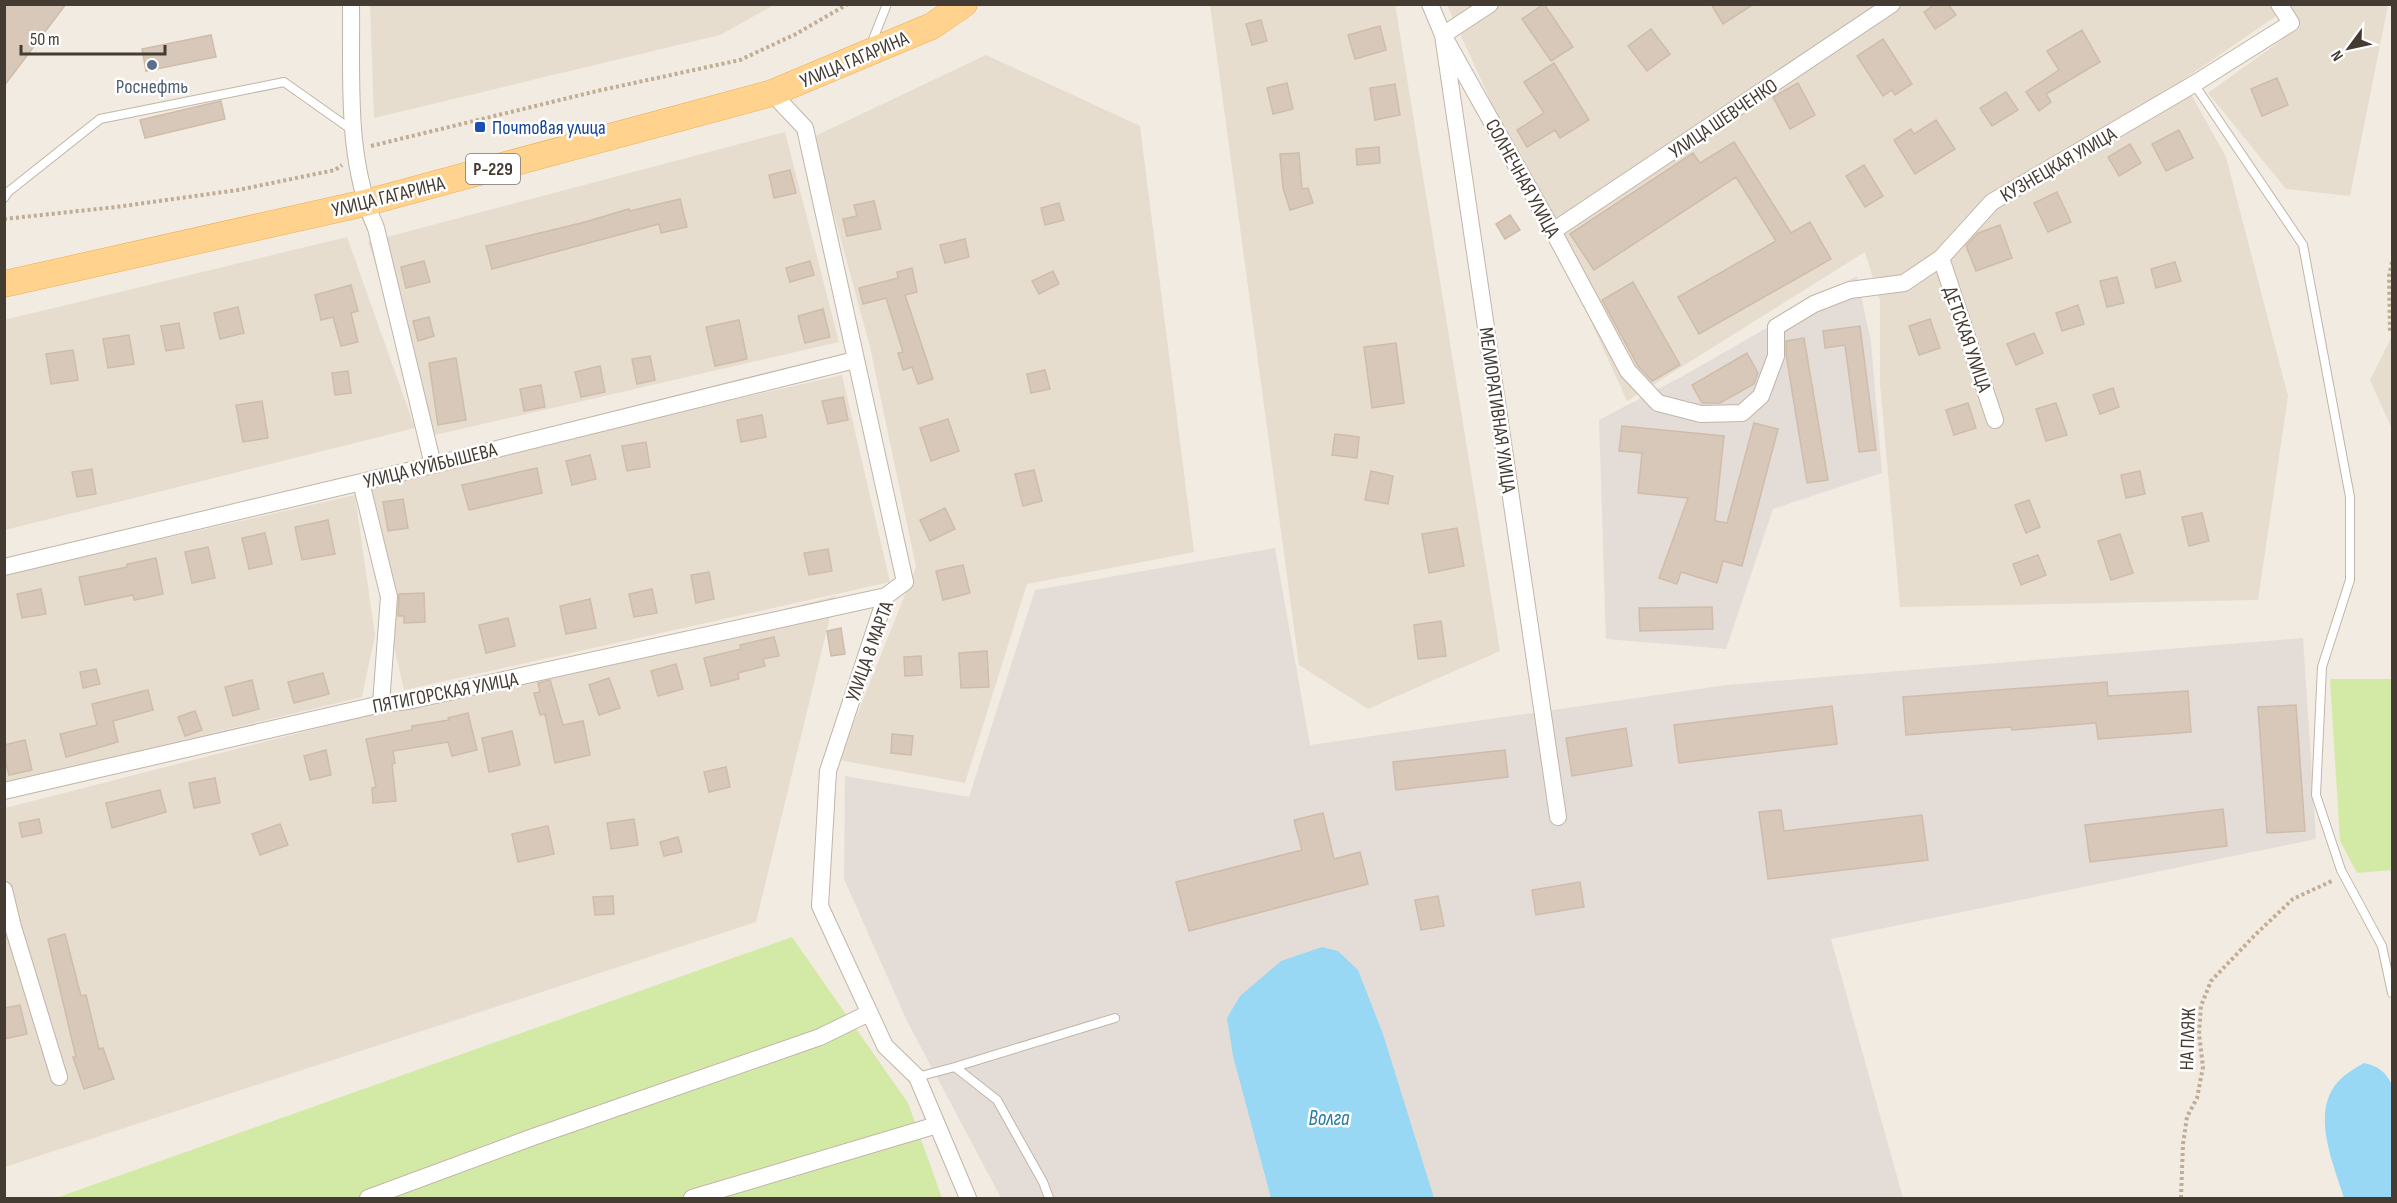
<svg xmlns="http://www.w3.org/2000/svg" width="2397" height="1203" font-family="'Sofia Sans Condensed',sans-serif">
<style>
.residential{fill:#e6ddcf}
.industrial{fill:#e4ddd7}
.green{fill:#d3eaa6}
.water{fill:#98d8f4}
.building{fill:#d7c8b9;stroke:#cfbca9;stroke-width:1.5}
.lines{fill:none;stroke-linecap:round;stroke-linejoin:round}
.lane-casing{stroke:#c1b5a7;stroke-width:10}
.street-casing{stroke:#c1b5a7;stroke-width:18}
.primary-casing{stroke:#ebae56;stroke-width:27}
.path{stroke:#c1ac94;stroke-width:4;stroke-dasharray:3 3;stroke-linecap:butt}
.lane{stroke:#fff;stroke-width:8}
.street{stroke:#fff;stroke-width:16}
.primary{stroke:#ffd38d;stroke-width:26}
.service-dot{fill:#5c6f8a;stroke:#fff;stroke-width:2}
.transit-dot{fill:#1a4fb4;stroke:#fff;stroke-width:2}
.labels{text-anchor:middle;stroke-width:5;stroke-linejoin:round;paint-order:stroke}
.shield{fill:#fff;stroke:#7c7670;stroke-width:1.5}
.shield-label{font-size:18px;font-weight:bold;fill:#443b32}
.street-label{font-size:20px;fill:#443b32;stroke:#fff}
.service-label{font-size:20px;fill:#4e5e75;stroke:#fff}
.transit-label{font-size:20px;fill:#164399;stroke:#fff;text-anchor:start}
.water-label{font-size:21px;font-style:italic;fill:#237ca5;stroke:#fff}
</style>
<rect width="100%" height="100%" fill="#f2ebe1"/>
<!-- residential -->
<path class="residential" d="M1395 4 1500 651 1368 709 1299 665 1210 5Z
M370 5V4L774 5 720 35 374 118Z
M1447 5H2273L2279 14 2183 80 2226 157 2288 396 2258 600 1900 607 1880 384V301L1865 252 1627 401Z
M2287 5H2388L2350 196 2286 189 2208 93 2300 27Z
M986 55 1140 126 1194 552 1027 584 965 783 839 760 916 567 870 347 813 137Z
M785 132 839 342 435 435 368 242Z
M347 237 415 428 5 530 4 320Z
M2392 336V429L2370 380Z
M842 375 890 582 404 690 357 486Z
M355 495 375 635 362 697 5 783 4 575Z
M835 596 756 922 5 1167V808Z"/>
<!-- industrial -->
<path class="industrial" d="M1857 276 1871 342 1882 473 1773 509 1726 649 1606 639 1599 420 1683 376Z
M1275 548 1310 745 1726 685 2303 638 2316 839 1831 939 1903 1198H1001L907 1021 844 879 845 776 969 797 1035 590Z"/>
<!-- green -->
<path class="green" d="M2330 679H2392V870L2357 873 2340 841Z
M792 937 908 1103 942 1198H56Z"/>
<!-- water -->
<path class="water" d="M1322 947 1338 951 1358 970 1383 1034 1434 1198H1271L1233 1056 1227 1018 1240 996 1281 961Z
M2364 1063C2378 1066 2386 1072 2392 1085V1198H2344C2333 1162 2307 1106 2344 1076 2350 1071 2357 1067 2364 1063Z"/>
<!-- building -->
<path class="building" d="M4 4H66L4 86Z
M1544 4 1573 47 1551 61 1522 19Z
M1711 4H1754L1723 24Z
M1935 4H1948L1956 15 1935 29 1924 12Z
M1261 20 1267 41 1252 45 1246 24Z
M1380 26 1386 50 1355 59 1348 35Z
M1651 29 1670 54 1647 71 1628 46Z
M2082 30 2100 62 2046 94 2051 102 2039 111 2026 92 2059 70 2047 51Z
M211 35 216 57 146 71 142 49Z
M1883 39 1912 84 1895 95 1892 90 1883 96 1857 56Z
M1554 63 1589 120 1560 138 1555 130 1527 147 1517 130 1544 113 1524 82Z
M2277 78 2288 105 2262 116 2251 89Z
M1287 83 1293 109 1273 114 1267 88Z
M1798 83 1815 115 1790 129 1773 97Z
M1395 84 1400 115 1375 120 1370 88Z
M2006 92 2018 110 1992 126 1980 108Z
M221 101 225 119 145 138 140 120Z
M1936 120 1955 149 1915 174 1894 140 1911 129 1914 134Z
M2179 130 2193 158 2166 171 2152 144Z
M1734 142 1791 233 1810 222 1831 259 1699 334 1678 297 1776 241 1736 177 1594 270 1570 234 1693 153 1700 163Z
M2130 144 2141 163 2119 176 2108 157Z
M1379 147 1380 163 1357 165 1356 149Z
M1299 153 1302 189 1308 188 1313 203 1290 210 1283 188 1280 154Z
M1864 165 1883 196 1865 207 1846 176Z
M790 170 796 193 774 198 769 175Z
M2057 192 2071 222 2048 232 2034 203Z
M680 199 687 227 661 233 659 224 492 269 486 246 585 222 629 209 630 211Z
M874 201 881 229 847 236 843 219 857 216 854 205Z
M1059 203 1064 220 1045 225 1041 208Z
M1510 215 1520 230 1505 239 1496 224Z
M2000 225 2012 258 1976 271 1966 246 1978 233Z
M965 239 969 257 945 263 940 245Z
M424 261 430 282 406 288 401 267Z
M810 261 814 275 790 282 786 268Z
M2175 262 2181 281 2156 288 2151 269Z
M912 268 917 292 905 295 933 379 918 384 912 367 903 370 898 353 903 352 886 298 863 304 859 288 898 278 897 272Z
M1053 271 1059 284 1039 294 1032 281Z
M2117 277 2124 303 2107 307 2100 281Z
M1633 282 1680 365 1652 381 1638 366 1602 300Z
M351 285 358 311 351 313 358 342 341 346 333 317 321 320 315 295Z
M2078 305 2084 324 2062 331 2056 313Z
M238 307 244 333 220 339 214 313Z
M823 309 830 337 805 343 798 316Z
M429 317 434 336 418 341 413 321Z
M1930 319 1940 348 1919 355 1909 326Z
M739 320 747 359 715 366 706 327Z
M179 323 184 348 166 351 161 326Z
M1860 326 1876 450 1859 452 1845 345 1825 348 1823 331Z
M2034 333 2043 353 2016 365 2007 344Z
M129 335 134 364 108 368 103 339Z
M1804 338 1828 480 1807 483 1786 354V341Z
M1396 343 1404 403 1372 408 1364 347Z
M73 350 78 380 51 384 46 354Z
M1747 353 1758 373 1754 384 1720 403H1702L1692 385Z
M650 356 655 380 637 384 632 359Z
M456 358 466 420 438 425 429 363Z
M600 366 605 392 581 397 575 372Z
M1045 370 1050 389 1031 393 1027 374Z
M348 371 351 393 335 395 332 373Z
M541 385 545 407 524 411 520 389Z
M2113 388 2119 407 2100 414 2093 395Z
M843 397 848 420 828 424 822 401Z
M262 401 268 438 243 442 236 405Z
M1968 403 1976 428 1954 435 1946 410Z
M2056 403 2067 435 2046 441 2036 409Z
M762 415 766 437 741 442 737 420Z
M948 419 959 451 931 461 920 428Z
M1754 423 1778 429 1742 566 1723 561 1717 583 1681 572 1677 584 1659 578 1688 498 1638 493 1642 453 1619 451 1622 426 1724 436 1715 521 1727 523Z
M1335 434 1359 437 1357 458 1332 455Z
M646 442 650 467 627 471 622 446Z
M590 455 596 479 572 485 566 461Z
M537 468 542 493 469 510 462 485Z
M92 469 96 494 77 497 72 472Z
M1034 470 1042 501 1023 506 1015 474Z
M1371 471 1393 476 1388 504 1365 500Z
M2140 471 2145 494 2126 498 2121 475Z
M403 499 408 528 388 531 383 502Z
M2029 500 2040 527 2026 533 2015 505Z
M945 508 955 529 930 541 920 520Z
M2202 513 2209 541 2189 546 2182 517Z
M328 520 335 554 302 560 295 527Z
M1457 528 1464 566 1429 573 1422 534Z
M265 533 272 564 249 569 242 538Z
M2120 534 2133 573 2111 580 2098 541Z
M208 547 215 578 192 583 185 552Z
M828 549 832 571 809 575 804 553Z
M2038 555 2046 575 2021 585 2013 564Z
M156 558 163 594 134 600 133 595 85 605 79 577 127 567V564Z
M963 565 970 593 943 600 936 571Z
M709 572 714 599 696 603 691 575Z
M41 589 46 614 22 618 17 594Z
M652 589 657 613 634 617 629 594Z
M424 593 425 622 404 623V616H398L399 594Z
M590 599 596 628 566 634 560 606Z
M1712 607 1713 629 1640 631 1639 608Z
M508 618 515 646 486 653 479 625Z
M1441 621 1446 656 1418 659 1414 625Z
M841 628 845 654 831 656 827 631Z
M774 637 779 656 763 659 765 666 738 673 739 679 711 686 704 658 741 649 740 645Z
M987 651 989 687 961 688 959 653Z
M921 656 922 675 905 676 904 657Z
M676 664 683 689 658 696 651 671Z
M96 669 100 684 83 688 80 672Z
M323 673 329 694 294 703 288 682Z
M609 678 620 708 599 715 589 685Z
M252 680 259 709 233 716 225 687Z
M550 680 563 725 583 721 590 755 555 763 545 714 540 715 534 693 540 692 538 683Z
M2107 682 2108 696 2188 691 2191 732 2098 739 2096 723 2012 730 2011 727 1906 735 1903 697Z
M148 690 153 710 113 721 118 742 66 757 60 734 97 725 92 704Z
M2296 705 2305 831 2267 833 2258 707Z
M1832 706 1837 744 1679 763 1674 725Z
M195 711 202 730 185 736 178 717Z
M468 713 477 750 452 756 448 742 393 751 395 763 392 764 396 801 373 803 372 788 376 787 366 739 412 730V726L449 720 448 718Z
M1626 728 1632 766 1572 776 1566 738Z
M512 731 520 765 489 772 482 738Z
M892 734 913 736 911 755 891 753Z
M25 740 32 770 9 775 4 757V745Z
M326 750 331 775 310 780 304 756Z
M1505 750 1508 777 1396 790 1393 762Z
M726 767 730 787 709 792 704 772Z
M215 778 220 803 194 808 189 783Z
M160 790 166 812 112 828 106 803Z
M2223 809 2227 846 2090 862 2085 825Z
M1781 810 1784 831 1922 815 1928 860 1768 879 1759 812Z
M1323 813 1334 859 1360 852 1368 884 1189 931 1176 882 1302 850 1294 820Z
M39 819 42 833 22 837 19 823Z
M634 819 638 845 611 849 607 823Z
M280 824 288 845 260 855 252 834Z
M548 826 554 854 518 862 512 834Z
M678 837 682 852 664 856 660 842Z
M1580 882 1584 907 1536 915 1532 890Z
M613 896 614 914 595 915 593 897Z
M1438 896 1444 926 1421 930 1415 900Z
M65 934 81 996 86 995 99 1049 103 1048 114 1079 84 1089 73 1057H76L48 939Z
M20 1005 27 1034 4 1039V1008Z"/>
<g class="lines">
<defs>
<path id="lane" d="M870 47 887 4
M2194 84 2303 245 2350 497V580L2322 667 2316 795 2341 870 2382 946 2392 993
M4 198 8 192 100 119 284 82 352 130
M955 1067 1115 1018
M917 1077 955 1067 997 1100 1043 1182 1049 1198"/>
<path id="street" d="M351 4C352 79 345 158 376 228L433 465
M1430 4 1443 35 1558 817
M1490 4 1443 35 1553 231 1628 371 1658 403 1701 414 1742 413 1761 396 1776 356V327L1814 304 1850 290 1904 283 1941 258 1992 202 2194 84 2291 23 2279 4
M772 93 805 128 905 582 886 596 828 771 820 906 885 1046 917 1077 968 1198
M1553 231 1892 4
M1941 258 1995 420
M361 482 389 597 381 704
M4 567 433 465 855 360
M4 791 381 704 408 701 886 596
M4 890 13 927 59 1077
M368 1198 533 1137 820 1037 869 1013
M692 1198 937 1125"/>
<path id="primary" d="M4 284 365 203 772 93 932 26 964 4"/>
</defs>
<!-- lane casing -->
<use href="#lane" class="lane-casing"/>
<!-- street casing -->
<use href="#street" class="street-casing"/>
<!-- primary casing -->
<use href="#primary" class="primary-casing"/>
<!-- path -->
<path class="path" d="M371 146 597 91 740 60 796 34 848 4
M4 219 116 207 238 190 335 170 342 165
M2392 262 2389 276 2390 331 2392 333
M2181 1198 2183 1144 2187 1117 2197 1098 2203 1067 2199 1034 2201 1006 2211 981 2256 934 2293 899 2334 880"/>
<!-- lane -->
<use href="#lane" class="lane"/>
<!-- street -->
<use href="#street" class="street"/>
<!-- primary -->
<use href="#primary" class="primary"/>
</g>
<!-- markers -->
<circle class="service-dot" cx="152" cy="65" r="6"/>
<rect class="transit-dot" x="474" y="121" width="12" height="12" rx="3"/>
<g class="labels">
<!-- shield labels -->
<rect class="shield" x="466" y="154" width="54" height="30" rx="4.5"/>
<g class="shield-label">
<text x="493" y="175">Р-229</text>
</g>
<!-- street labels -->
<g class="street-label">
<text transform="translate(854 59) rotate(-23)" y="7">УЛИЦА ГАГАРИНА</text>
<text transform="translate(1723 118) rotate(-34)" y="7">УЛИЦА ШЕВЧЕНКО</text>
<text transform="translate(2058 164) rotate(-30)" y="7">КУЗНЕЦКАЯ УЛИЦА</text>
<text transform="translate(1523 178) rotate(61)" y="7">СОЛНЕЧНАЯ УЛИЦА</text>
<text transform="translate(388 196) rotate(-14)" y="7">УЛИЦА ГАГАРИНА</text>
<text transform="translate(1968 339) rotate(71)" y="7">ДЕТСКАЯ УЛИЦА</text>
<text transform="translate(1498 410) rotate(82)" y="7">МЕЛИОРАТИВНАЯ УЛИЦА</text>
<text transform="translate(430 465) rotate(-14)" y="7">УЛИЦА КУЙБЫШЕВА</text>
<text transform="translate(869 651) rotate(-70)" y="7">УЛИЦА 8 МАРТА</text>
<text transform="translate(445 692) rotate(-11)" y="7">ПЯТИГОРСКАЯ УЛИЦА</text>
<text transform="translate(2187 1039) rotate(-88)" y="7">НА ПЛЯЖ</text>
</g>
<!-- service labels -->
<g class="service-label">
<text x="152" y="93">Роснефть</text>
</g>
<!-- transit labels -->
<g class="transit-label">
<text x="492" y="134">Почтовая улица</text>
</g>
<!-- water labels -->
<g class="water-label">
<text x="1329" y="1125">Волга</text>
</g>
</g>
<!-- border -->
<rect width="2397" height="1203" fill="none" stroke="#443b32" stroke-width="12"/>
<!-- north arrow -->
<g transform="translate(2349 48) rotate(237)" stroke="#ffffff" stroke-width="4.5" paint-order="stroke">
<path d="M0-4.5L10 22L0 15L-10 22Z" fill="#443b32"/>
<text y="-9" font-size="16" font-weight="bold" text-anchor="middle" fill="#443b32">N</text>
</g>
<!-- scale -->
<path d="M21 45v9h144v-9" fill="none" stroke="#443b32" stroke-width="3"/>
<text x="30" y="45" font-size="18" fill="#443b32" stroke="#ffffff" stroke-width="4.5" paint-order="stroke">50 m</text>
</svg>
